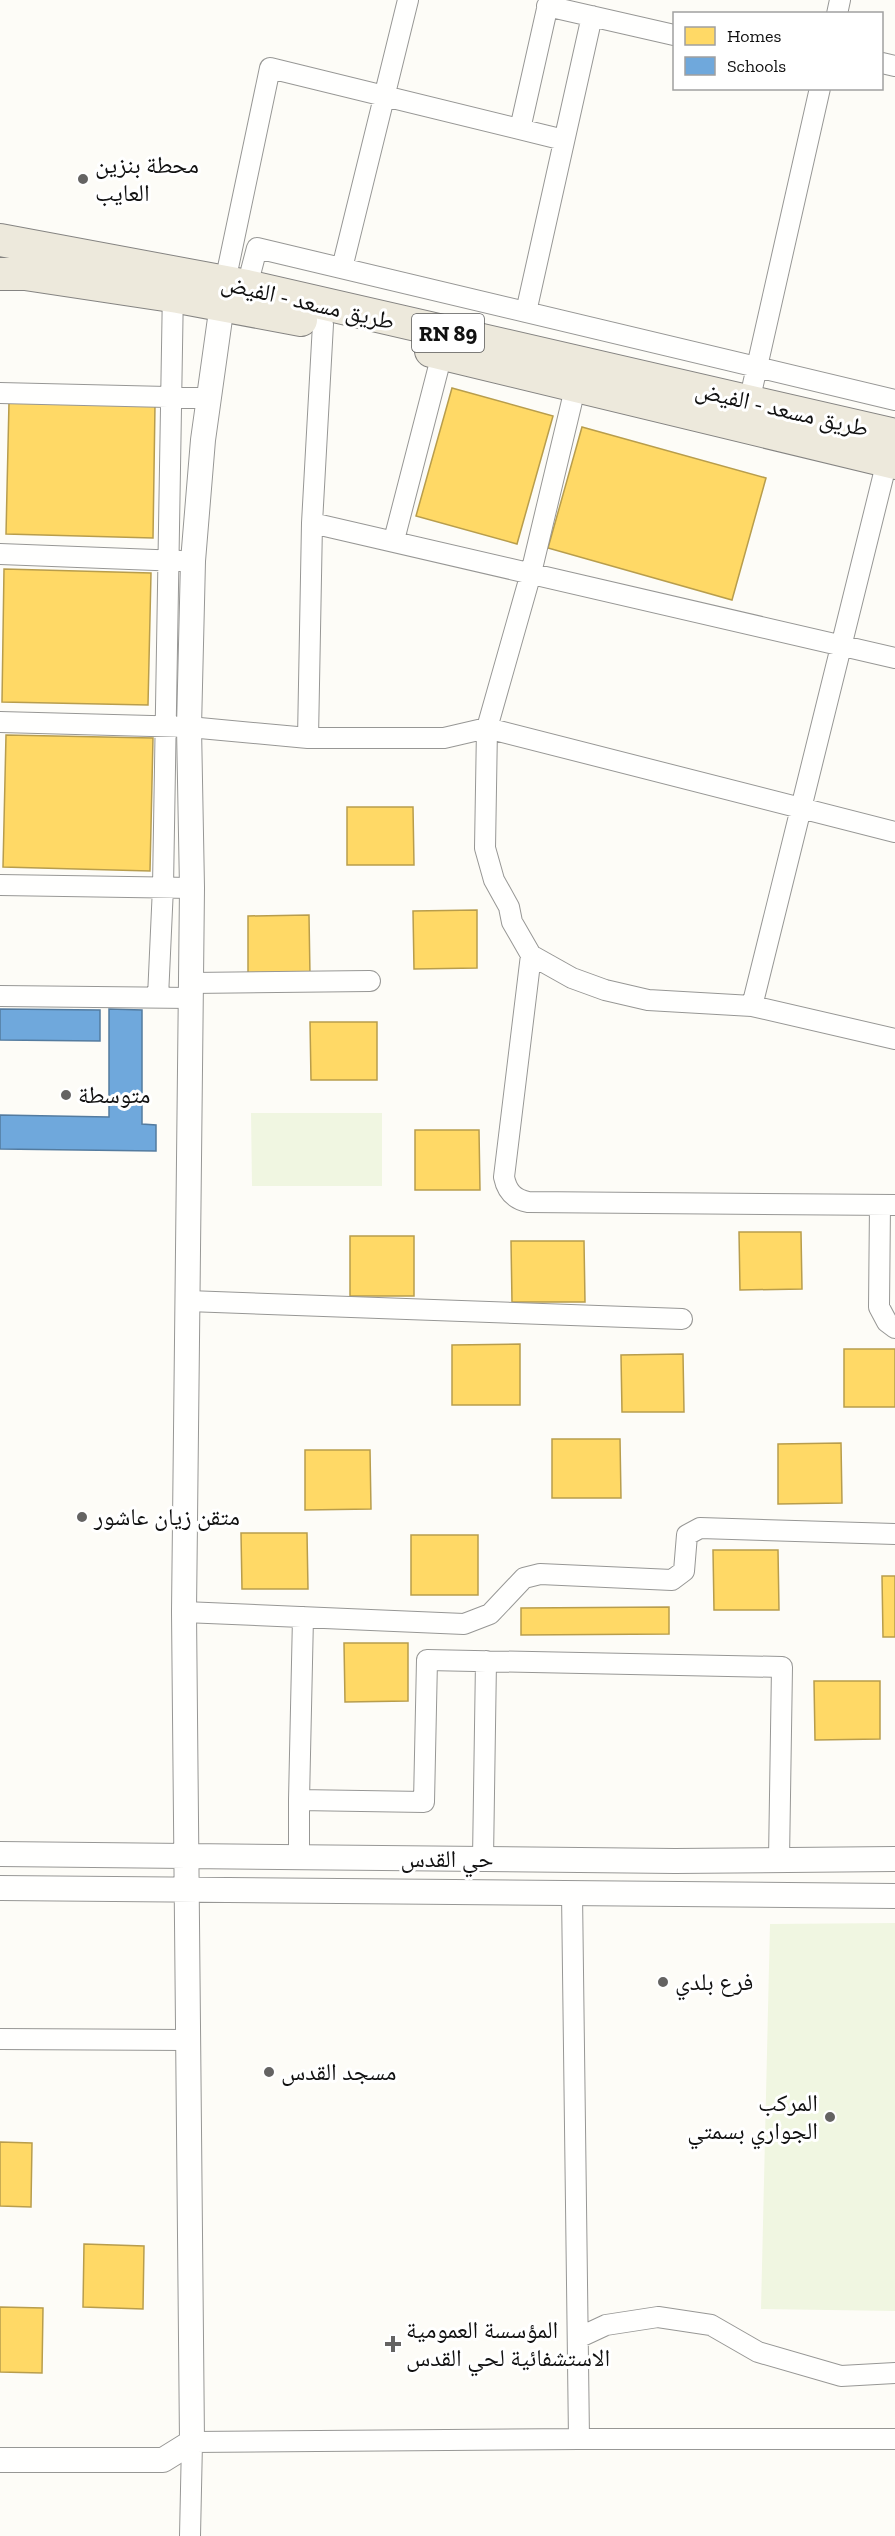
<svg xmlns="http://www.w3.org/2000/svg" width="895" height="2536" font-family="'Zilla Slab','Noto Naskh Arabic',serif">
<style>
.pitch{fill:#f0f6e1}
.homes{fill:#ffd966;stroke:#b89d4c;stroke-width:1.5}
.schools{fill:#6fa8dc;stroke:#537b9f;stroke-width:1.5}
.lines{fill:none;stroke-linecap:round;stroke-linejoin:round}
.minor-casing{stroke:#979795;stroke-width:22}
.tertiary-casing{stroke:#979795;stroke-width:26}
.primary-casing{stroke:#858482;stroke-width:34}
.minor{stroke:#fffffe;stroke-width:20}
.tertiary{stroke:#fffffe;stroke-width:24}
.primary{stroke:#ede9dc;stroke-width:32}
.poi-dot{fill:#646362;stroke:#fff;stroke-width:2}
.labels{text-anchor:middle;stroke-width:6;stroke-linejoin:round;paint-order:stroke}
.shield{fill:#fff;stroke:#585858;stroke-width:1.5}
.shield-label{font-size:22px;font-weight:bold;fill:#111}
.poi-label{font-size:24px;fill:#111;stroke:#fff;text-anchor:start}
.street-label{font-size:24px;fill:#111;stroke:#fff}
</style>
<rect width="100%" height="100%" fill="#fdfcf7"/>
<!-- pitch -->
<path class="pitch" d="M251 1113H382V1186H252Z
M895 1923V2311L761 2309 770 1924Z"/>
<!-- homes -->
<path class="homes" d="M452 388 553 416 517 544 416 516Z
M9 402 155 405 153 538 6 534Z
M582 427 766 478 732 600 548 548Z
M4 569 151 573 148 705 2 702Z
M6 735 153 738 150 871 3 867Z
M347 807H413L414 865H347Z
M477 910V968L414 969 413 911Z
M309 915 310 976H248V916Z
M310 1022H377V1080H311Z
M415 1130H479L480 1190H415Z
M739 1232H801L802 1289 740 1290Z
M350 1236H414V1296H350Z
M511 1241H584L585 1302H512Z
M520 1344V1405H452V1345Z
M844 1349H895V1407H844Z
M683 1354 684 1412H622L621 1355Z
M552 1439H620L621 1498H552Z
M841 1443 842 1503 778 1504V1444Z
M305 1450H370L371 1509 305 1510Z
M241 1533H307L308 1589H242Z
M411 1535H478V1595H411Z
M713 1550H778L779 1610H714Z
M882 1576H895V1637H883Z
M669 1607V1634L521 1635V1608Z
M344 1643H408V1701L345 1702Z
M814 1681H880V1739L815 1740Z
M0 2142 32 2143 31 2207 0 2206Z
M84 2244 144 2246 143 2309 83 2307Z
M0 2307 43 2308 42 2373 0 2372Z"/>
<!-- schools -->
<path class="schools" d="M0 1009 100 1010V1041L0 1040Z
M109 1009 142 1010V1124L156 1125V1151L0 1149V1115L109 1117Z"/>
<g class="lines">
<defs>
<path id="minor" d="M547 6 674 35
M837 14 840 0
M882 63 895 66
M520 129 549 0
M342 268 408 0
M225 282 270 68 564 140
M247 286 257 248 895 400
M526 312 592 16
M323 324 312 523 895 658
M578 376 531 573 487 728 485 848 494 880 509 907 512 922 531 955 572 978 605 990 648 1000 752 1006 895 1039
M0 393 209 398
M747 411 820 88
M394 540 442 354
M0 554 181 561
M0 722 189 727 308 738H444L487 728 895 832
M308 738 312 523
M0 885 192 888
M531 955 504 1177C507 1192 514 1199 528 1202L895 1205
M191 983 370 981
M0 996 191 998
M158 997 163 887 173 288
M752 1006 887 461
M880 1205 879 1307 887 1322 895 1328
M188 1301 682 1319
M184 1612 464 1624 490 1614 524 1578 540 1574 672 1580 684 1571 687 1535 700 1528 895 1534
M299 1800 303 1617
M299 1858V1800L424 1802 427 1660 782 1667 779 1860
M483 1859 486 1661
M0 2039 187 2040
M578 2338 606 2325 658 2317 711 2325 758 2352 841 2376 895 2373
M579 2439H895
M190 2536 192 2442 579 2439 572 1893"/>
<path id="tertiary" d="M0 1854 675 1861 895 1859
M0 1888 895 1896
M0 2460H163L192 2442 184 1612 192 888 189 727 193 561 203 440 224 290"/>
<path id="primary" d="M0 240 247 286 895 435
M0 274H25L178 297 301 320
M431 351 895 463"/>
</defs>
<!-- minor casing -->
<use href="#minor" class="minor-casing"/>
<!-- tertiary casing -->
<use href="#tertiary" class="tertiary-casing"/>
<!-- primary casing -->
<use href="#primary" class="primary-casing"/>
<!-- minor -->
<use href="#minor" class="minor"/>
<!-- tertiary -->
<use href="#tertiary" class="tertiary"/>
<!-- primary -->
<use href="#primary" class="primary"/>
</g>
<!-- markers -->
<g class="poi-dot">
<circle cx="83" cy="179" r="6"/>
<circle cx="66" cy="1095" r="6"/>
<circle cx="82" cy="1517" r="6"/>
<circle cx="663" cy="1982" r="6"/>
<circle cx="269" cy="2072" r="6"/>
<circle cx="830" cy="2117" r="6"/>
<path d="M390 2335h6v6h6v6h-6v6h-6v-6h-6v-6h6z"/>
</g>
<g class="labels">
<!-- shield labels -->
<rect class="shield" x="412" y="314" width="72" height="38" rx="4.5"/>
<g class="shield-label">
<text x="448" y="341">RN 89</text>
</g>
<!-- poi labels -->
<g class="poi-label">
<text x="95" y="173">محطة بنزين<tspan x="95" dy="28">العايب</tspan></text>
<text x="78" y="1103">متوسطة</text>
<text x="94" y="1525">متقن زيان عاشور</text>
<text x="675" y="1990">فرع بلدي</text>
<text x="281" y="2080">مسجد القدس</text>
<text x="818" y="2111" text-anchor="end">المركب<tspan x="818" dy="28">الجواري بسمتي</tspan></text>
<text x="406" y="2338">المؤسسة العمومية<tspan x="406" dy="28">الاستشفائية لحي القدس</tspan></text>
</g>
<!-- street labels -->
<g class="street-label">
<text transform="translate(308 302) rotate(13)" y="8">طريق مسعد - الفيض</text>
<text transform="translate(782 409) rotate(13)" y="8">طريق مسعد - الفيض</text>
<text x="447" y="1867">حي القدس</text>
</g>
</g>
<!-- legend -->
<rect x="673" y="12" width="210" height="78" fill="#ffffff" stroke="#a0a0a0" stroke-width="1.5"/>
<rect x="685" y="27" width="30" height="18" fill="#ffd966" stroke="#a0a0a0" stroke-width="1.5"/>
<text x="727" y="42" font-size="18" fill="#111111">Homes</text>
<rect x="685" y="57" width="30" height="18" fill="#6fa8dc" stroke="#a0a0a0" stroke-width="1.5"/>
<text x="727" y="72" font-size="18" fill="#111111">Schools</text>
</svg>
